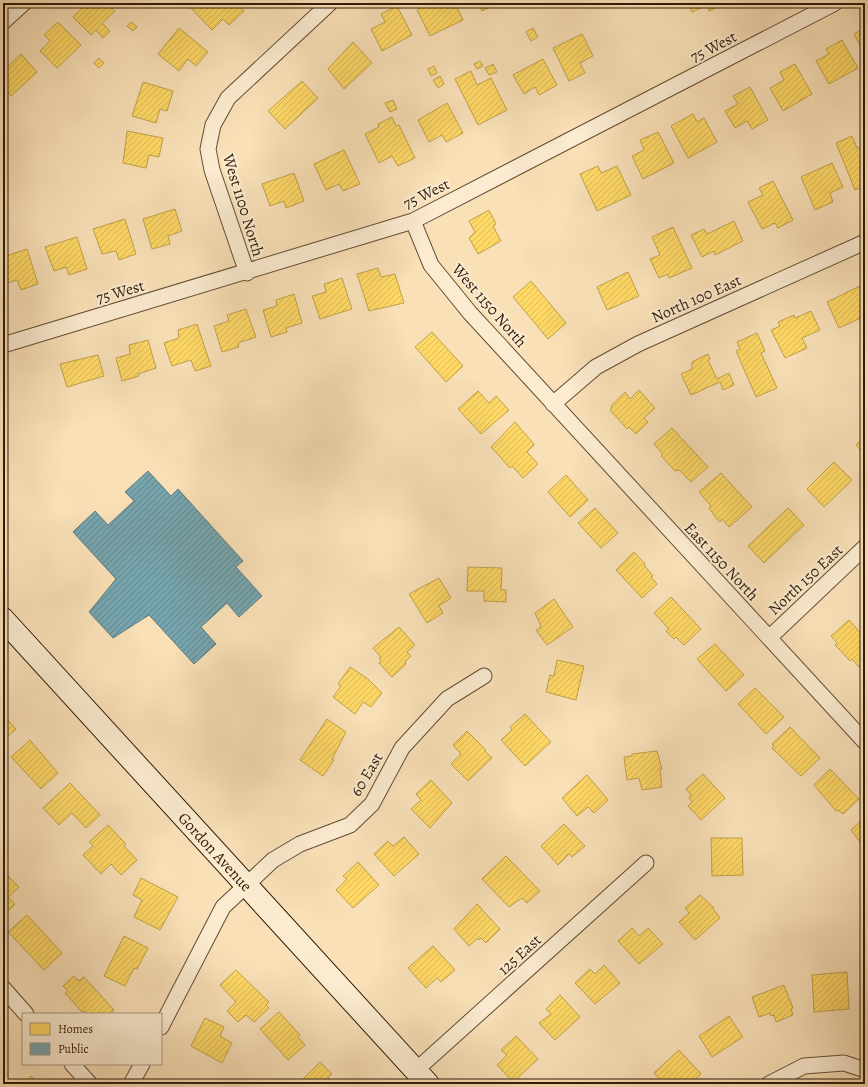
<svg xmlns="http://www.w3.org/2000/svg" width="868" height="1087" font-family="Alegreya,serif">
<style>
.homes{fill:url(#homes-hatch);stroke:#c1a04a}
.public{fill:url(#public-hatch);stroke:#617b7d}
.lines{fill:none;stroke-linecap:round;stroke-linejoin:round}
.street-casing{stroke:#624c34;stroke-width:17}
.secondary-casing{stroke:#301a08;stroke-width:24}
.street{stroke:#fbebd0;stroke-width:15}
.secondary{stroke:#fbebd0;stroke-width:22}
.labels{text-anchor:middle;stroke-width:4;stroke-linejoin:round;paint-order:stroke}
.street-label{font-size:16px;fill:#301a08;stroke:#fbebd0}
</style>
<defs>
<pattern id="homes-hatch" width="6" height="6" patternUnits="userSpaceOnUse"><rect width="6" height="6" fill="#ffd966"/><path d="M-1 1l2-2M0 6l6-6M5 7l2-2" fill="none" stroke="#dbba57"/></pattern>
<pattern id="public-hatch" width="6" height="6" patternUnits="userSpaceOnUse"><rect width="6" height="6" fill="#76a5af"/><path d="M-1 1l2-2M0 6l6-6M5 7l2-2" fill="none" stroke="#61868c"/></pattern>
</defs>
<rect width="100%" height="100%" fill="#f9e0b7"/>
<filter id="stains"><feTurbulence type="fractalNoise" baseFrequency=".005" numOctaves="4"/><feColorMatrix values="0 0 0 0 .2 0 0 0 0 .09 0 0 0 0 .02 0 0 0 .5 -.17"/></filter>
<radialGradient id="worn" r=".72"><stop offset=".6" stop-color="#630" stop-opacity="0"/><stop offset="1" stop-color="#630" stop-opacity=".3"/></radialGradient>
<!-- homes -->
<path class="homes" d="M77 3H107L115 11 102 23 110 31 103 38 96 30 91 35 73 17 82 8Z
M194 3H236L244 11 229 25 223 19 212 30 190 7Z
M424 3H455L463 20 430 36 417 10 425 6Z
M478 3H498L482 11Z
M688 3H725L709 11 707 5 692 12Z
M397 6 412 35 382 51 371 29 385 22 381 14Z
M58 22 81 45 57 68 40 51 50 41 44 35Z
M131 22 137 27 133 31 127 26Z
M179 28 208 52 196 66 188 59 179 71 158 54Z
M533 28 538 37 531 41 526 32Z
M865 28V55L854 34Z
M582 34 593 56 580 63 585 73 569 81 553 48Z
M842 40 858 68 829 84 816 61 829 54 826 49Z
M353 42 372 63 344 89 328 69Z
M21 54 37 72 11 96 3 88V71Z
M99 58 104 63 99 68 94 63Z
M543 59 557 85 539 95 535 87 524 94 513 75Z
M480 61 483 66 477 69 474 64Z
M493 64 497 72 489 75 485 68Z
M795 64 812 94 783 111 770 88 784 80 780 72Z
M434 66 437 73 431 76 428 69Z
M471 71 477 85 491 78 507 110 478 125 455 79Z
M440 76 444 84 438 88 433 80Z
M302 81 318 98 285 129 268 111Z
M143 82 173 91 167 111 160 109 156 123 132 116Z
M750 87 768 120 752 129 747 121 735 128 725 111 738 104 733 96Z
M865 87V99L860 90Z
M393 100 397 109 390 112 385 103Z
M447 103 463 133 446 142 442 135 429 142 418 120Z
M693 114 697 122 704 118 717 142 688 158 671 126Z
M392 117 396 126 399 125 415 158 398 166 392 156 379 163 365 134 379 127 378 124Z
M127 131 163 138 159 157 149 155 146 168 123 163Z
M658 132 674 163 643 179 632 156 644 150 640 140Z
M852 136 857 148 864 145 863 141 865 140V186L855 190 836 143Z
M344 150 360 184 343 191 339 184 326 190 314 164Z
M832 163 843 187 830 193 833 202 815 210 801 177Z
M598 166 601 173 617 166 631 195 597 211 580 174Z
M294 173 304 201 286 208 284 201 270 206 262 184Z
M773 181 793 220 778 228 775 223 762 229 748 202 763 195 759 188Z
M175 209 182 231 168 236 170 244 152 249 143 219Z
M489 210 496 224 493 226 501 241 478 254 469 238 475 232 469 221Z
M125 219 136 254 119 260 116 251 102 254 93 229Z
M734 221 743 241 715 255 714 251 702 257 691 235 704 229 707 234Z
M673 227 692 268 669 278 668 274 659 278 650 259 660 255 652 237Z
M77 237 87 269 69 275 66 267 54 271 45 247Z
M27 249 38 284 21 290 17 280 3 284V257Z
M378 268 381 277 395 274 404 303 369 311 357 274Z
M628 272 639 296 607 310 597 287Z
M342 278 352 309 320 319 312 296 326 292 324 284Z
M531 281 566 323 548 339 513 297Z
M862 285 865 291V316L839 328 827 302Z
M294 294 302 323 286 328 287 332 271 337 263 310 277 306 276 300Z
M246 309 256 337 238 343 239 347 222 352 214 326 229 321 227 315Z
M811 311 820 330 802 338 807 348 785 358 771 330 780 326 778 322 794 315 795 318Z
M197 324 211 366 195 371 191 360 172 366 164 343 179 338 178 330Z
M432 332 463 366 446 382 415 347Z
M757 333 765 351 761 353 777 388 756 397 736 351 740 349 737 342Z
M148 340 156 368 138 374 139 376 122 381 116 358 130 354 129 345Z
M708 354 710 359 708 360 717 379 729 373 734 385 723 390 720 382 691 395 681 374 692 369V362Z
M98 355 104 376 67 387 60 364Z
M639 390 655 408 644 418 648 422 636 434 629 427 627 429 610 410 612 408 611 406 625 392 630 399Z
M478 391 489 403 496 396 509 410 481 434 458 409Z
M515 422 533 443 534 445 527 452 538 464 523 478 512 466 510 468 491 447Z
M672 428 708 467 691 482 679 470 675 471 661 456 663 454 654 444Z
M865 436V455L856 445Z
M834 462 852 480 824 507 807 489Z
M721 473 752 507 729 527 722 519 720 522 716 518 709 508 711 506 699 492Z
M566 475 588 500 570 517 548 492Z
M595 508 618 533 601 548 578 523Z
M788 508 804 525 764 563 748 546Z
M634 552 645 564 644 565 653 576 651 577 657 584 642 598 616 570Z
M468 567 502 568 501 590H506V602L484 601V591H467Z
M439 578 451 598 439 606 443 613 427 623 409 594Z
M671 597 701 629 684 645 676 637 674 639 666 631 669 629 654 613Z
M554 599 573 627 547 645 536 630 541 627 540 624 535 613Z
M849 620 865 638V662L859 667 852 659 850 661 835 645 837 643 831 636Z
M399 627 415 645 407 652 411 656 405 662 406 664 392 677 379 663 381 660 379 658 381 657 373 648Z
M715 644 744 675 726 691 697 659Z
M557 660 584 666 576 700 546 692 550 675 554 676Z
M350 667 368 679 382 693 371 707 363 702 355 714 333 697 341 686 338 684Z
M755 688 784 717 766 734 738 704Z
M525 714 551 742 525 766 501 740 512 730 510 727Z
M3 715 16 729 3 740Z
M327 719 346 732 332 759 334 760 323 776 300 760Z
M790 727 820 758 801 776 772 748 774 746 772 744Z
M467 731 486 750 485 751 492 758 468 781 451 764 461 754 453 745Z
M30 740 58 773 41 789 11 757Z
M657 751 662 769 660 770 662 787 642 790 639 778 627 780 624 757 632 756V754Z
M830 769 859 799 843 814 838 810 836 811 814 785Z
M703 774 725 798 701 820 688 806 692 802 689 798 691 795 686 789Z
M587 775 608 800 594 813 588 807 577 816 562 798Z
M431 780 452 803 430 828 411 809 421 800 416 794Z
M70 783 100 815 86 828 72 813 59 825 43 808Z
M865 817V845L863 846 851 830Z
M564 824 585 846 572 857 569 854 558 865 541 846Z
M108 825 126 844 124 846 137 860 121 875 111 864 101 874 83 855 93 846 89 842Z
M404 837 419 854 394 876 374 854 388 841 393 846Z
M711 838H742L743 875 712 876Z
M506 856 540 891 527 903 522 898 509 907 482 879Z
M358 862 379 885 353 908 336 890 347 879 343 876Z
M3 871 19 887 8 897 15 904 3 916Z
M141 878 178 897 160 930 134 917 142 900 133 895Z
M700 895 714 908 713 909 720 918 695 940 679 922 689 913 685 908Z
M477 904 500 929 486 943 481 938 479 940 478 938 469 946 454 929Z
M27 915 62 953 44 970 8 932Z
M632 928 639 936 648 928 663 944 639 964 618 941Z
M124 936 148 948 137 969 134 968 125 986 104 976Z
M433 946 455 970 441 982 437 978 426 988 408 968Z
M604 965 620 983 595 1004 575 983 590 969 595 974Z
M236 970 269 1002 266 1005 269 1008 254 1022 246 1015 238 1022 227 1011 236 1002 220 985Z
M847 972 849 1009 814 1012 812 975Z
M74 976 79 981 84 977 114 1010 109 1014H87L84 1011 82 1012 65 993 68 991 63 986Z
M784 985 793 1008 791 1009 793 1015 776 1022 774 1015 771 1016 770 1013 759 1017 752 997Z
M560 995 580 1017 555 1040 539 1023 551 1014 546 1009Z
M279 1012 300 1035 298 1037 305 1045 288 1060 260 1029Z
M729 1016 743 1037 712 1057 699 1036Z
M205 1018 224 1027 220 1036 232 1043 222 1063 191 1046Z
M516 1036 538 1059 513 1082 497 1065 507 1055 501 1050Z
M679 1050 701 1074 690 1084H683L680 1081 676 1084H664L654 1073Z
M320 1062 332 1074 328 1078 334 1084H307L303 1079Z
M31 1076 38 1084H23Z"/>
<!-- public -->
<path class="public" d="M148 471 171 496 178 489 243 561 236 567 262 596 239 617 227 603 201 627 216 644 194 664 149 615 113 638 89 612 116 579 73 532 95 511 108 525 134 501 125 492Z"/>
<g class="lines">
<defs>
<path id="street" d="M3 22 24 3
M413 221 431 265 470 313 865 742
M247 273 212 170 208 149 213 125 228 98 330 3
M3 345 413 221 835 3
M553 404 596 367 638 344 865 242
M769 638 865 547
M3 988 26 1014
M161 1027 223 907 273 860 300 844 350 825 372 804 402 748 447 699 484 676
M72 1064 90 1084
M415 1071 646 863
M131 1084 142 1064
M769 1084 804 1066 844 1063 865 1070"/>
<g id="secondary">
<path id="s1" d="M3 619 428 1084"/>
</g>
</defs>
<!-- street casing -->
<use href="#street" class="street-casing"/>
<!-- secondary casing -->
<use href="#secondary" class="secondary-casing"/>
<!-- street -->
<use href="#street" class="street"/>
<!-- secondary -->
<use href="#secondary" class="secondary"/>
</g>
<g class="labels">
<!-- street labels -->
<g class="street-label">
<text transform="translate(713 46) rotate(-27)" y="6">75 West</text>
<text transform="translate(426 193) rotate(-26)" y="6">75 West</text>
<text transform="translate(244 205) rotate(73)" y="6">West 1100 North</text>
<text transform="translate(120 291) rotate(-16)" y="6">75 West</text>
<text transform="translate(696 298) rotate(-24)" y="6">North 100 East</text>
<text transform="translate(490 305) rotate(49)" y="6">West 1150 North</text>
<text transform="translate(722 561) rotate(47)" y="6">East 1150 North</text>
<text transform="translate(805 579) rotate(-43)" y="6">North 150 East</text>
<text transform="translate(366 774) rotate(-59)" y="6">60 East</text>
<text dy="6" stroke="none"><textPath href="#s1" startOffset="315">Gordon Avenue</textPath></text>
<text transform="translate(519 954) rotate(-42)" y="6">125 East</text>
</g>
</g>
<!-- margin -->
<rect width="868" height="1087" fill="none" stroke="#f9e0b7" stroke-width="16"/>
<rect x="4" y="4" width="860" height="1079" fill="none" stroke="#301a08" stroke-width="2"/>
<rect x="8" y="8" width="852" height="1071" fill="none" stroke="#301a08"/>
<!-- legend -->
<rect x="22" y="1013" width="140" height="52" fill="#fbebd0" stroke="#aa9780"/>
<rect x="30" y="1023" width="20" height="12" fill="#ffd966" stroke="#aa9780"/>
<text x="58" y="1033" font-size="12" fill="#301a08">Homes</text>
<rect x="30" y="1043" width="20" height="12" fill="#76a5af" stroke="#aa9780"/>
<text x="58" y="1053" font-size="12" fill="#301a08">Public</text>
<rect width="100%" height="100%" filter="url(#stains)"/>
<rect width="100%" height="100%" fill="url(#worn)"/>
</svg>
